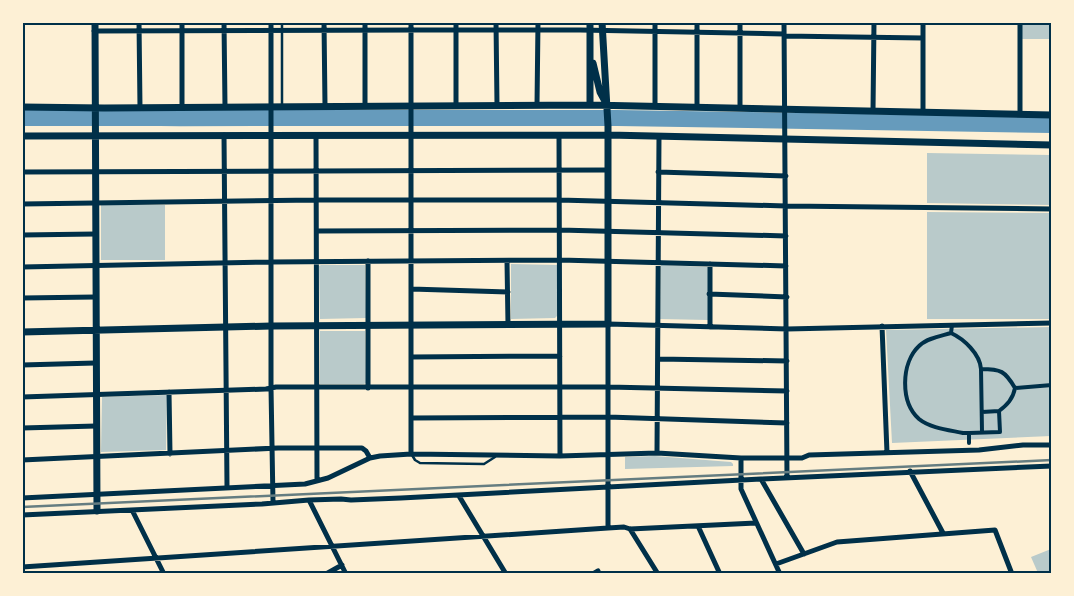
<svg xmlns="http://www.w3.org/2000/svg" width="1074" height="596" font-family="'DM Sans',sans-serif">
<style>
.green{fill:#b9caca}
.lines{fill:none;stroke-linecap:round;stroke-linejoin:round}
.stream{stroke:#669bbc;stroke-width:2.5}
.river{stroke:#669bbc;stroke-width:16}
.service{stroke:#003049;stroke-width:2.5}
.pedestrian{stroke:#003049;stroke-width:4}
.minor{stroke:#003049;stroke-width:5}
.tertiary{stroke:#003049;stroke-width:7}
.rail{stroke:#657d81;stroke-width:2.5}
.neatline{fill:none;stroke:#003049;stroke-width:2}
</style>
<rect width="100%" height="100%" fill="#fdf0d5"/>
<!-- green -->
<path class="green" d="M1022 23H1051V39H1022Z
M927 153 1051 155V205L927 203Z
M101 205H165V260H101Z
M927 212 1051 213V319H927Z
M511 264 557 265V316L555 318 511 319Z
M321 265H365L366 318 320 319 319 266Z
M661 265 708 267V320L660 319Z
M1051 327V436L892 443 886 330Z
M320 331H365L366 383 364 384H320Z
M167 395 166 450 101 452 102 397Z
M655 456 731 462 733 464V466L625 469V457Z
M1051 549V573H1038L1031 557Z"/>
<g class="lines">
<!-- stream -->
<path class="stream" d="M22 123 180 125 614 123 1052 131"/>
<!-- river -->
<path class="river" d="M22 118H617L1052 125"/>
<!-- service -->
<path class="service" d="M282 22V106
M412 455 415 460 420 463 484 464 495 457"/>
<!-- pedestrian -->
<path class="pedestrian" d="M952 325 951 333C964 339 980 354 981 369 1001 369 1005 371 1015 388L1052 385
M951 333C941 336 927 338 919 346 901 363 900 402 919 419 930 428 949 430 963 433H969
M981 369 982 432
M982 412 999 411
M969 443V433L1000 432 999 411C1007 405 1013 399 1015 388"/>
<!-- minor -->
<path class="minor" d="M139 22 140 108
M182 22V108
M224 22 225 107
M271 22V388L273 502
M324 22 325 106
M411 22V454
M456 22V105
M496 22 497 105
M655 22V106
M697 22V107
M740 22V108
M784 22 787 478
M923 22V112
M94 31 417 30H580L784 34
M784 36 923 38
M537 105 538 22
M365 106V22
M873 111 874 22
M1020 114V22
M224 135 227 487
M316 135 317 481
M559 135 560 456
M22 172 608 170
M658 172 786 176
M22 204 317 200H559L786 206 1052 209
M317 231 560 230 786 236
M22 235 95 234
M368 261V388
M507 261 508 324
M710 264V327
M22 267 271 262 560 260 786 266
M411 289 508 292
M709 294 787 297
M22 298 95 297
M882 326 887 453
M411 357 560 356
M658 359 787 361
M22 365 95 363
M169 392 170 454
M22 397 266 389 276 387H608L787 391
M411 418 608 417 787 423
M22 428 96 426
M657 453 659 136
M741 458V489L780 574
M22 460 278 448H362L366 451 370 458
M910 471 943 533
M761 479 804 554
M459 496 506 574
M22 498 305 484 328 478 370 458 380 456 411 454 560 456 657 453 741 458H802L809 455 979 450 1023 445H1052
M309 500 346 574
M132 510 164 574
M22 515 262 504 309 500 341 499 351 500 401 498 761 479 1052 466
M698 526 720 574
M608 528V324L787 329 1052 323
M630 529 658 574
M776 564 837 542 995 530 1012 574
M22 567 608 528 624 527 630 529 756 523
M326 574 342 565
M593 574 598 571"/>
<!-- tertiary -->
<path class="tertiary" d="M95 22 97 511
M590 22V105
M593 63 600 92 606 103
M22 107 104 108 590 105 1052 115
M22 136 608 135 1052 145
M22 332 271 326 608 324V126L602 22"/>
<!-- rail -->
<path class="rail" d="M22 507 1052 460"/>
</g>
<!-- border -->
<rect width="1074" height="596" fill="none" stroke="#fdf0d5" stroke-width="48"/>
<rect x="24" y="24" width="1026" height="548" class="neatline"/>
</svg>
